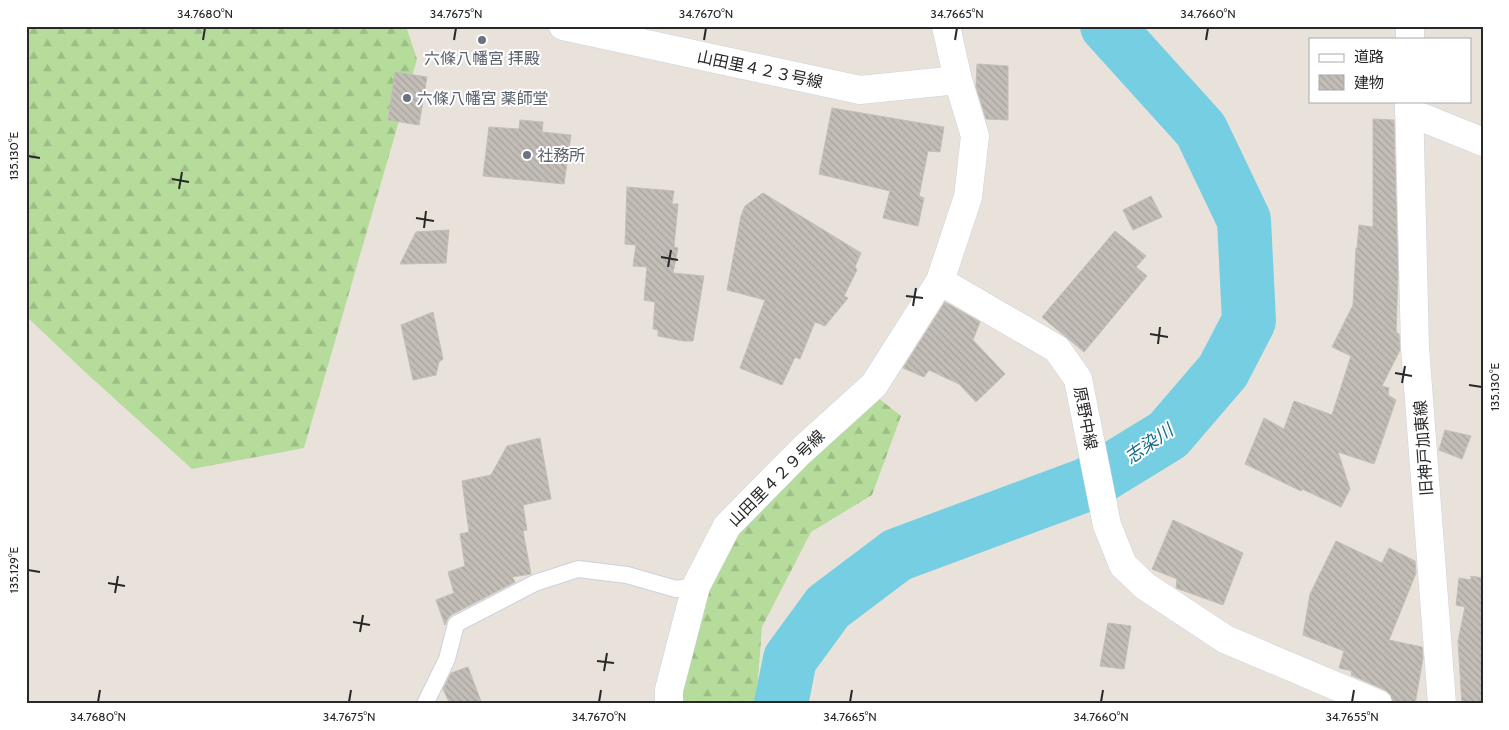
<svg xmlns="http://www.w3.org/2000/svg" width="1509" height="730" font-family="Cabin,'Noto Sans JP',sans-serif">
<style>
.forest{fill:url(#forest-firs)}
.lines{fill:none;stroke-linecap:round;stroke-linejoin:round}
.river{stroke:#76cee3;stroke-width:54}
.building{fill:url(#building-back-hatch);stroke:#c4beb5}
.lane-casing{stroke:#cdd1dc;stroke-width:18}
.street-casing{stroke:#cdd1dc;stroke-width:29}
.secondary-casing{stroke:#cdd1dc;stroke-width:29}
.lane{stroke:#fff;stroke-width:16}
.street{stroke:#fff;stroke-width:28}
.secondary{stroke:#fff;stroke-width:28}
.ticks{fill:none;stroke:#282828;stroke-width:2}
.worship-dot{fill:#6b7280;stroke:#fff;stroke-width:2}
.labels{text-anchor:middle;stroke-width:4;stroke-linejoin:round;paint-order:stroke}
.worship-label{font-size:16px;fill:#5b616d;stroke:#fff;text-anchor:start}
.street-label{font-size:16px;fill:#282828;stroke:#fff}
.water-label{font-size:18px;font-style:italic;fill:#186c8b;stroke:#fff}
.neatline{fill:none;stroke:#282828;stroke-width:2}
.ticks-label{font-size:12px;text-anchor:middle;fill:#282828}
</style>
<defs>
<pattern id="forest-firs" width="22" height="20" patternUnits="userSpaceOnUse" patternTransform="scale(1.25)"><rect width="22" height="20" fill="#b6dc9b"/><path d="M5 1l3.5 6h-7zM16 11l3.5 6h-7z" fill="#9cbd86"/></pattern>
<pattern id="building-back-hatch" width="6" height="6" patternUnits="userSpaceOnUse" patternTransform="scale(1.25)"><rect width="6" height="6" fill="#c2bdb6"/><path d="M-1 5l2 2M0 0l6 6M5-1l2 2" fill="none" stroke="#a7a29c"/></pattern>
</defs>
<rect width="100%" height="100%" fill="#e9e2db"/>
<!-- forest -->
<path class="forest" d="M26 26H406L417 59 304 448 192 469 84 371 26 316Z
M877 397 901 416 872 495 811 532 762 627 756 704H678L696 586 734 530Z"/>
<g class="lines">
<!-- river -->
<path class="river" d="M781 704 790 659 828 607 897 555 1088 484 1168 435 1223 371 1249 321 1244 220 1201 130 1107 26"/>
</g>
<!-- building -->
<path class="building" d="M977 64 1008 66V120L986 119 976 87Z
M395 72 427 77 419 125 388 120Z
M832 108 944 127 940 152 928 151 919 196 924 198 918 226 883 218 890 191 819 174Z
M1373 119 1394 120 1398 275 1396 332 1399 334 1400 350 1382 386 1389 388 1388 395 1396 400 1374 464 1338 452 1350 489 1341 507 1302 489 1301 491 1245 464 1264 418 1284 429 1294 401 1332 415 1351 356 1332 347 1353 305 1356 248H1357L1359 225 1373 227Z
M520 120 543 122 542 132 571 135 564 184 483 176 489 127 519 129Z
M627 187 674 191 672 204H678L674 247 678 248 673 273 704 276 693 341H683L658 336V330L653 329 655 302 644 300 647 267 633 266 636 245 625 244Z
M763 193 861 253 855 267 857 270 844 296 848 298 825 326 815 322 800 359 795 357 782 385 740 368 765 300 727 290 741 216 745 206Z
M1151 196 1162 217 1133 230 1123 210Z
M449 230 446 263 400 264 416 232Z
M1115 231 1146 256 1136 267 1147 276 1084 352 1042 317Z
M945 302 980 322 973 340 1005 374 976 402 959 384 929 370 924 377 903 368Z
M433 312 443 359 439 362 436 375 413 380 401 325Z
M1445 430 1471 436 1462 459 1439 450Z
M540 438 551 499 523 505 527 530 523 531 531 574 512 577 515 582 451 615 448 618 445 625 436 600 454 593 448 572 465 566 460 534 469 532 462 481 491 475 507 446Z
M1173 520 1243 553 1223 605 1176 588 1177 579 1152 569Z
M1336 541 1382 563 1389 548 1415 561 1416 573 1389 640 1422 647 1423 658 1415 704H1393L1391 695 1385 690 1351 675 1352 671 1339 668 1344 651 1303 635 1310 594Z
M1471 576 1483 578V704H1462L1458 641 1465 607 1456 605 1459 578 1471 580Z
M1108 623 1131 626 1124 669 1100 666Z
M468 667 482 704H450L443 689 451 673Z"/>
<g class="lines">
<defs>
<path id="lane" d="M425 704 447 659 456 624 535 583 578 569 627 575 676 589 696 586"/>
<path id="street" d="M563 26 860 90 958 80
M946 26 958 80 975 136 968 197 940 281 1057 349 1078 379 1107 525 1123 565 1145 586 1225 639 1378 704
M1409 112 1483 142
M669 704V690L696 586 727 526 801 451 874 385 940 281"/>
<path id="secondary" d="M1410 39V26
M1409 101 1415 347 1442 704"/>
</defs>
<!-- lane casing -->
<use href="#lane" class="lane-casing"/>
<!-- street casing -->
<use href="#street" class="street-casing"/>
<!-- secondary casing -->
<use href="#secondary" class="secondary-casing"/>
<!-- lane -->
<use href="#lane" class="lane"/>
<!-- street -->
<use href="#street" class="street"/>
<!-- secondary -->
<use href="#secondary" class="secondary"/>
</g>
<!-- ticks -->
<path class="ticks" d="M203 40 205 28M454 40 456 28M704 40 706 28M955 40 957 28M1206 40 1208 28M28 156 40 158M172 179 189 182M179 189 182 172M416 218 434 221M424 228 426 211M661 257 678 260M668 267 671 250M906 296 923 298M913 306 916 288M1150 334 1168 337M1158 344 1160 327M1395 373 1412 376M1402 383 1405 366M1469 385 1482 387M28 570 40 572M108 583 125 586M115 593 118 576M353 622 370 625M360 632 363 615M597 661 614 663M604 671 607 653M98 702 100 690M349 702 351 690M599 702 601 690M850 702 852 690M1101 702 1103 690M1352 702 1354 690"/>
<!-- markers -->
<g class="worship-dot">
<circle cx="482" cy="40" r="5"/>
<circle cx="407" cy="98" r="5"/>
<circle cx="527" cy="155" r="5"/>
</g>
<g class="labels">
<!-- worship labels -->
<g class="worship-label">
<text x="482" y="64" text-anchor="middle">六條八幡宮 拝殿</text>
<text x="417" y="104">六條八幡宮 薬師堂</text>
<text x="537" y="161">社務所</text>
</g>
<!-- street labels -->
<g class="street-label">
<text transform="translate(760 69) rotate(12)" y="6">山田里４２３号線</text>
<text transform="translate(1086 418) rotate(79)" y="6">原野中線</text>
<text transform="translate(1423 448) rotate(-94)" y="6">旧神戸加東線</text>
<text transform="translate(776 478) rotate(-45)" y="6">山田里４２９号線</text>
</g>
<!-- water labels -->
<g class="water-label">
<text transform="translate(1149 444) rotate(-35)" y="6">志染川</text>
</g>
</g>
<!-- border -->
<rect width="1509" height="730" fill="none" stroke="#ffffff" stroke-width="55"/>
<!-- legend -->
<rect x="1309" y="38" width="162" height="65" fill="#ffffff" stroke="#a9a9a9"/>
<rect x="1319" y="54" width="25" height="8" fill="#ffffff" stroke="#a9a9a9"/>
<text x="1354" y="62" font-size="15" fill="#282828">道路</text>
<rect x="1319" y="75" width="25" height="15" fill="url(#building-back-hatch)" stroke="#a9a9a9"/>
<text x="1354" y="88" font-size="15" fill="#282828">建物</text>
<rect x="28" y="28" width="1454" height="674" class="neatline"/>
<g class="ticks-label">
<text x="205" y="18">34.7680°N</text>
<text x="456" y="18">34.7675°N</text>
<text x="706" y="18">34.7670°N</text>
<text x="957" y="18">34.7665°N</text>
<text x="1208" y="18">34.7660°N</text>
<text transform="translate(14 156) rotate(-90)" y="4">135.130°E</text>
<text transform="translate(1495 387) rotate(-90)" y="4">135.130°E</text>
<text transform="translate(14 570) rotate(-90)" y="4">135.129°E</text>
<text x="98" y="721">34.7680°N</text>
<text x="349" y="721">34.7675°N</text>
<text x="599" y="721">34.7670°N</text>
<text x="850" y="721">34.7665°N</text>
<text x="1101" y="721">34.7660°N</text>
<text x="1352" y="721">34.7655°N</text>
</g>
</svg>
